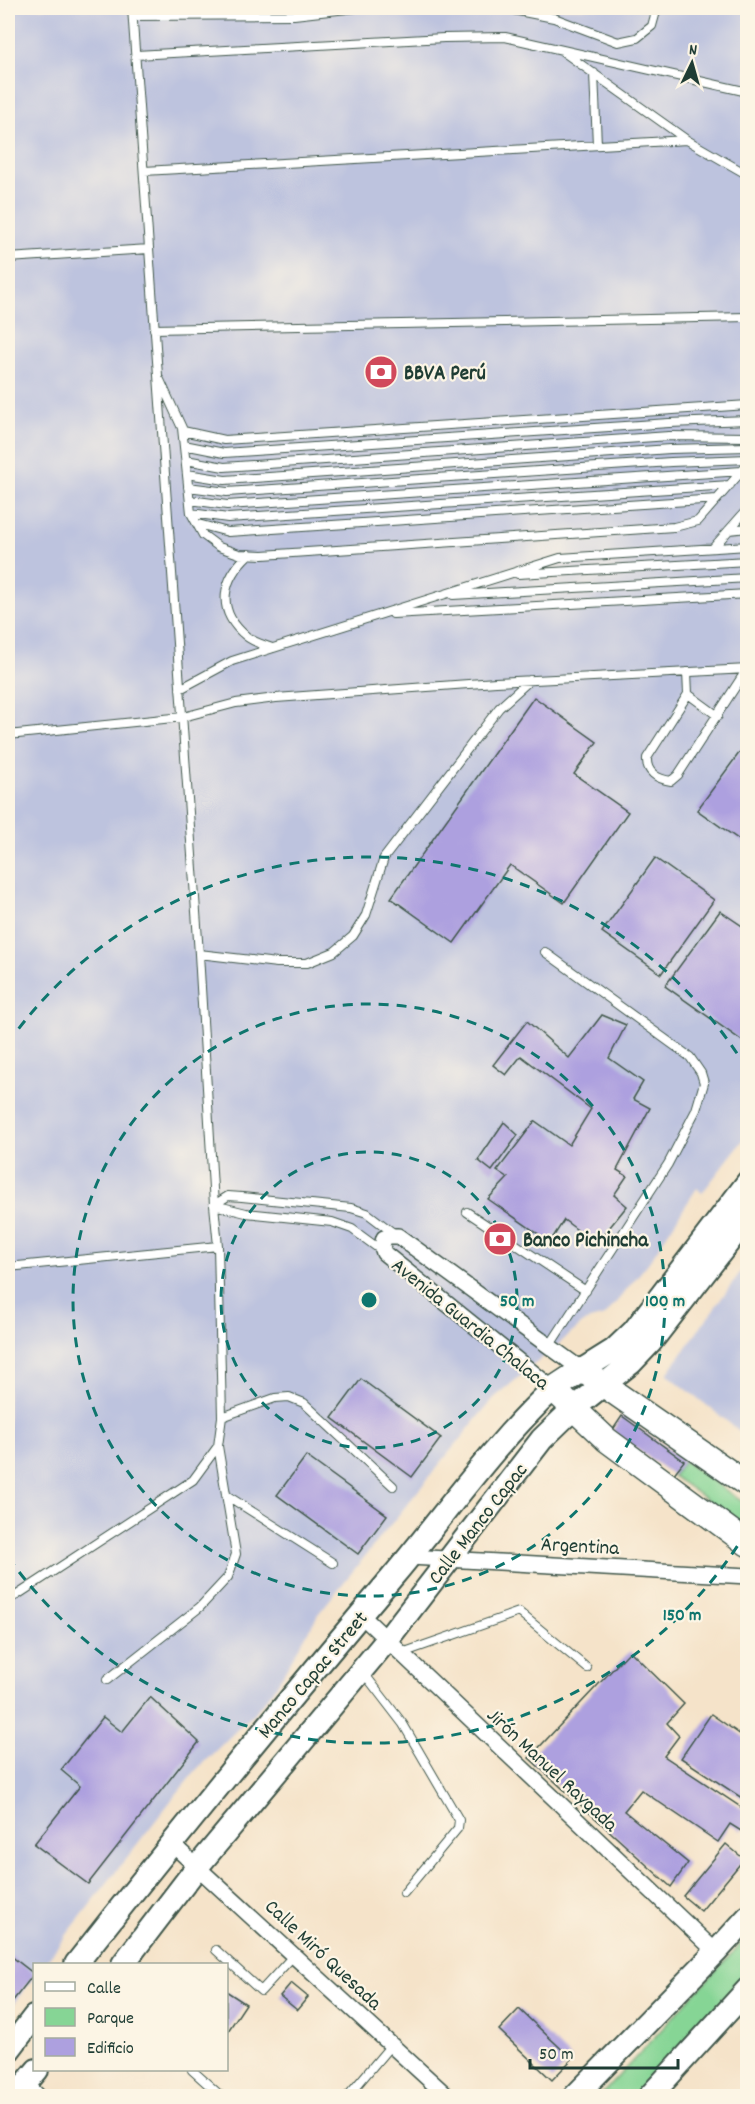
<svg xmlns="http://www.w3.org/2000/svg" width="755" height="2104" font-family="Dekko,sans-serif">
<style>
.industrial{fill:#bdc3de}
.green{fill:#86d595;stroke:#528964;stroke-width:1.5}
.building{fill:#ada0df}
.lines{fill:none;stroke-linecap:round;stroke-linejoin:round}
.service-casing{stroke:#3f564a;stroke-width:10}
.minor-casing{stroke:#3f564a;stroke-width:18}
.secondary-casing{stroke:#3f564a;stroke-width:26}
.primary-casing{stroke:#3f564a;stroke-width:27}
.service{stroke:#fff;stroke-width:8}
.minor{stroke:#fff;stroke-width:15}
.secondary{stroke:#fff;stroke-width:22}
.primary{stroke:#fff;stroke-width:24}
.ring{fill:none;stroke:#0f766e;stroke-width:3;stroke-dasharray:10 8}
.labels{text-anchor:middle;stroke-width:4.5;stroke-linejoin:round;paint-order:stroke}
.poi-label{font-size:21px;font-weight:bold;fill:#1f3d34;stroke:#fcf5e5;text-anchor:start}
.street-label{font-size:21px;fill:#1f3d34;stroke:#fcf5e5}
.centre{fill:#0f766e;stroke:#fcf5e5;stroke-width:3}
.ring-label{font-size:18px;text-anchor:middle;font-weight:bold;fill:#0f766e;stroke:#fcf5e5;stroke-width:4.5;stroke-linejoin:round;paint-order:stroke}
</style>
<rect width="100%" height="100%" fill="#fcf5e5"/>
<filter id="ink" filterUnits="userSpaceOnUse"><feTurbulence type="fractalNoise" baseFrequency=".0167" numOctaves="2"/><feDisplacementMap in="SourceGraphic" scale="12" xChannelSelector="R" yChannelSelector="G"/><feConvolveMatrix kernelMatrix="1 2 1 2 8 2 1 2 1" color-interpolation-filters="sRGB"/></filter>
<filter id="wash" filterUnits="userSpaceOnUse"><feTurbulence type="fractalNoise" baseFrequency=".008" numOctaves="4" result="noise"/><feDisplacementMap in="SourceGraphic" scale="24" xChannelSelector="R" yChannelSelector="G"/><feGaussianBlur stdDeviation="1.35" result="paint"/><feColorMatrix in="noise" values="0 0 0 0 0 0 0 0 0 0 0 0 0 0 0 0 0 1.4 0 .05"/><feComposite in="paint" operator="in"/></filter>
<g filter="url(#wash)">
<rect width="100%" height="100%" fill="#f5e3c9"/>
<!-- industrial -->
<path class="industrial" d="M8 8H747L748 1116 745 1119 747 1122V1135L702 1193 697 1188 649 1262 605 1316 586 1321 494 1398 486 1407 319 1613 276 1686 257 1710 197 1769 170 1802 44 1964H34V1977L8 2012Z
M747 1263V1437L667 1374Z"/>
<!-- green -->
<path class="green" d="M684 1461 747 1505V1528L673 1476Z
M747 1937V1974L638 2096H600Z"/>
<g id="blocks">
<!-- building -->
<path class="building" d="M534 697 597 742 574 774 628 812 564 903 510 865 454 943 391 898Z
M748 741V846L697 810Z
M655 858 714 900 661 974 602 932Z
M720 911 748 930V1045L665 986Z
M602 1015 626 1025 609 1058 643 1082 633 1099 650 1108 617 1170 627 1176 614 1195 627 1206 596 1244 564 1220 550 1242 488 1199 508 1178 497 1171 535 1121 569 1145 591 1109 521 1056 506 1075 493 1065 527 1021 569 1058Z
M504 1122 518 1135 492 1171 478 1160Z
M361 1379 441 1438 412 1477 332 1418Z
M622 1416 684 1461 673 1475 612 1431Z
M306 1456 387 1515 358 1554 277 1495Z
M630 1651 684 1704 667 1723 679 1736 664 1756 748 1812V1821L741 1831 730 1824 718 1842 641 1790 624 1811 688 1863 671 1887 529 1758Z
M150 1697 199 1742 88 1884 34 1844 80 1786 61 1770 103 1717 122 1732Z
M711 1714 748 1740V1802L681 1758Z
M726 1844 744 1859 701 1911 683 1896Z
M11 1956 34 1974 8 2007V1960Z
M291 1983 308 1997 297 2010 280 1996Z
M226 1991 246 2004 226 2034Z
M519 2009 572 2059 552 2080 499 2030Z"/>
</g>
</g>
<g filter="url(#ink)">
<use href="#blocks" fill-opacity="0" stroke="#3f564a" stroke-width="1.5"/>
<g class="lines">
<defs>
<path id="service" d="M503 8 554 18 618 42 637 38 652 26 657 8
M133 16 294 15 356 8
M562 51 687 140 748 175
M136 55 444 38 505 37 748 92
M594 73 597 145
M144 171 687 140
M8 258 149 249
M154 329 748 317
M160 380 182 428 191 513 203 535 219 547 239 554 263 555 674 527 698 521 748 464
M183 431 224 440 748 405
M184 445 224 453 669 423 748 420
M186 460 224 467 669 436 748 437
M187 474 225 480 670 449 748 447
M188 487 227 492 671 462 748 459
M190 500 227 505 742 471
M191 513 228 518 730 485
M198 524 228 532 717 499
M729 530 748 528
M713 548 744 513H748
M249 554C222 579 215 610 246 636 253 642 264 645 272 648
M518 574 748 561
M453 595 748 578
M393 614 748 594
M687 672 688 694 647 758C646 772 657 779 671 781L678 775 747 669
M180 689 232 661 560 558 748 546
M688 694 718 716
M8 735 183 717 236 703 276 698 496 682 748 669
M545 952 690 1057 701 1073 704 1083 696 1110 668 1164 550 1345
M199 954 277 963H307L334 952 353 936 366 915 384 858 499 708 530 680
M214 1205 228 1196 242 1197 351 1208 367 1213 396 1235
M214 1205 246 1213 332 1222 352 1229 382 1251
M467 1212 586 1291
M8 1247V1267
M8 1267 218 1246
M222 1417 275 1398 289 1397 304 1403 393 1486
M226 1495 333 1563
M8 1599 17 1595 193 1480 218 1446 222 1417 218 1246 214 1205 199 954 132 8
M402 1653 519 1612 587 1668
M363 1672 403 1724 459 1820 458 1828 404 1893
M107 1680 200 1607 228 1577 236 1554 218 1446
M216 1950 261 1991 294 1955
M192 2070 221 2096
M348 2096 391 2045"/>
<path id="minor" d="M553 1389 384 1253 382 1246 384 1238 390 1236H398L582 1370
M410 1557 748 1576
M361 1615 716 1952
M171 1843 447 2096
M25 2083 38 2096"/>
<path id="secondary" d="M582 1370 614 1350 634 1331 748 1182
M76 1964C179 1833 286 1703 394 1575 447 1512 493 1445 553 1389
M123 1964 198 1866 387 1640 542 1439 573 1409 631 1363 650 1343 748 1217
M8 2051 34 2017
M15 2096 37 2070
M575 2096 716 1952 748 1917
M650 2096 748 1989"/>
<path id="primary" d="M748 1485 582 1370 553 1389 607 1440 748 1544"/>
</defs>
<!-- service casing -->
<use href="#service" class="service-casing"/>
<!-- minor casing -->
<use href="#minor" class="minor-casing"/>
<!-- secondary casing -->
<use href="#secondary" class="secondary-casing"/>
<!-- primary casing -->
<use href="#primary" class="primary-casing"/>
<!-- service -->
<use href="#service" class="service"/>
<!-- minor -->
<use href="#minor" class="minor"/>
<!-- secondary -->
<use href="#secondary" class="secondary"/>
<!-- primary -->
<use href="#primary" class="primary"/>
</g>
</g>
<!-- distance rings -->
<g class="ring">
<circle cx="369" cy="1300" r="148"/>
<circle cx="369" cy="1300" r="296"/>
<path d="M747 1531A443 443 0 0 1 8 1557M8 1043A443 443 0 0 1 747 1069"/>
</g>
<!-- icons -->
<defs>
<symbol id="bank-disc" viewBox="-11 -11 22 22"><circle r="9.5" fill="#d1495b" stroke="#fcf5e5"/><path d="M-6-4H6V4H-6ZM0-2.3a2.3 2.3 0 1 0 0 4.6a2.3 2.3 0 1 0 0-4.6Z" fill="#fff"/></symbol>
</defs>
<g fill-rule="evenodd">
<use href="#bank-disc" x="362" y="353" width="38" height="38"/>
<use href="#bank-disc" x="481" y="1220" width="38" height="38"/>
</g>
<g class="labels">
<!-- poi labels -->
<g class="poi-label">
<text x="404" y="379">BBVA Perú</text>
<text x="523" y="1246">Banco Pichincha</text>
</g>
<!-- street labels -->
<g class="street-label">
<text transform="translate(471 1323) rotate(39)" y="7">Avenida Guardia Chalaca</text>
<text transform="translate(477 1523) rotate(-52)" y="7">Calle Manco Capac</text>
<text transform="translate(580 1545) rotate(3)" y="7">Argentina</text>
<text transform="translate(312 1674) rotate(-50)" y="7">Manco Capac Street</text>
<text transform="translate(553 1769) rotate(43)" y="7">Jirón Manuel Raygada</text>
<text transform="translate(324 1954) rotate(43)" y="7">Calle Miró Quesada</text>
</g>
</g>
<circle cx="369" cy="1300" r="9" class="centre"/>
<g class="ring-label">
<text x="517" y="1306">50 m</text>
<text x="665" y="1306">100 m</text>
<text x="682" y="1620">150 m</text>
</g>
<!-- margin -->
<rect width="755" height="2104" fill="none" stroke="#fcf5e5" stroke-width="30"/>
<!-- legend -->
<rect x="33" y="1963" width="195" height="108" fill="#fcf5e5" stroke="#a4ab9e" stroke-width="1.5"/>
<rect x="45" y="1982" width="30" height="9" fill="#ffffff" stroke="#a4ab9e" stroke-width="1.5"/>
<text x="87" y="1993" font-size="18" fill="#1f3d34">Calle</text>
<rect x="45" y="2008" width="30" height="18" fill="#86d595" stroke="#a4ab9e" stroke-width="1.5"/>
<text x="87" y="2023" font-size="18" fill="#1f3d34">Parque</text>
<rect x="45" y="2038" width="30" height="18" fill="#ada0df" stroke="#a4ab9e" stroke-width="1.5"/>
<text x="87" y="2053" font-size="18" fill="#1f3d34">Edificio</text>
<!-- north arrow -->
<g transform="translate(692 63) rotate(5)" stroke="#fcf5e5" stroke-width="4.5" paint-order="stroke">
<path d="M0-4.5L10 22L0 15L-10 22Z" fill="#1f3d34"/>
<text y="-9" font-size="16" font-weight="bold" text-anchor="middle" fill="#1f3d34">N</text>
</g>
<!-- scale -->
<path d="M530 2059v9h148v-9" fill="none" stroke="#1f3d34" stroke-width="3"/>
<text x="539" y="2059" font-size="18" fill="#1f3d34" stroke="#fcf5e5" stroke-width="4.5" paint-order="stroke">50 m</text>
</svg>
